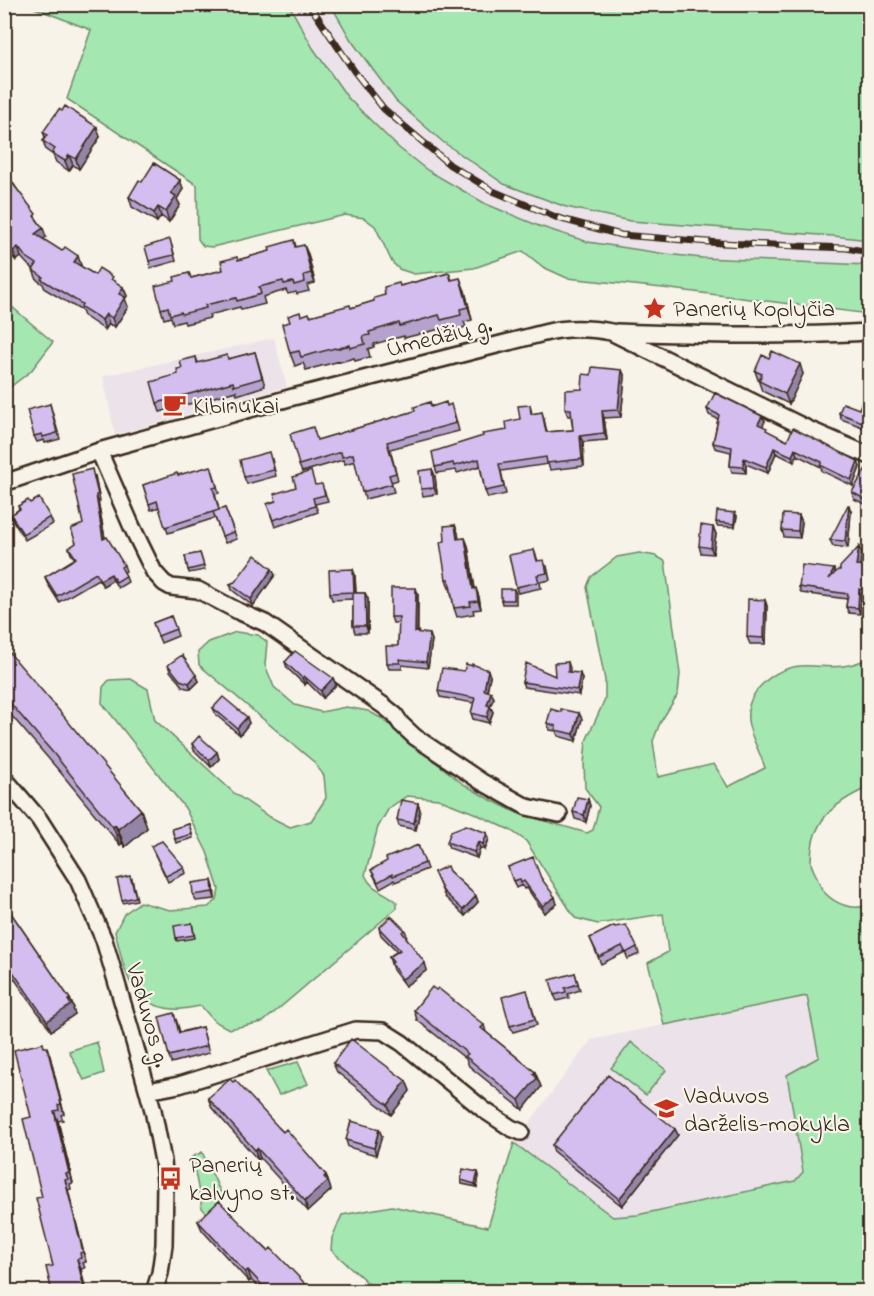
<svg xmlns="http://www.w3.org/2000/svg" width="874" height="1296" font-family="'Indie Flower',sans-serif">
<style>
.built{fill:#ece3ea}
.green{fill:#a4e7b1;stroke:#708868;stroke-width:1.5}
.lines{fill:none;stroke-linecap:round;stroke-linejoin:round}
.minor-casing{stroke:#3b2a1e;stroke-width:20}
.minor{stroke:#f7f3e8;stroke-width:15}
.rail-casing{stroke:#3b2a1e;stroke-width:7}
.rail{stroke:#f7f3e8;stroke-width:4.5;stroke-dasharray:14;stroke-linecap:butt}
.wall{fill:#b5a3ce;stroke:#3b2a1e;stroke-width:1.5}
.shaded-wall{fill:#9485a7;stroke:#3b2a1e;stroke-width:1.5}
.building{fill:#d3beef;stroke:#3b2a1e;stroke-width:1.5}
.labels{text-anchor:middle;stroke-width:4.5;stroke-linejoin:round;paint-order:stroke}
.poi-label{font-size:24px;fill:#3b2a1e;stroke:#f7f3e8;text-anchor:start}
.street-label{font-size:24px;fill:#3b2a1e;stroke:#f7f3e8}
</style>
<rect width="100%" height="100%" fill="#f7f3e8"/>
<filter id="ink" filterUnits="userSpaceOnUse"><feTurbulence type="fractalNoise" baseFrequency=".0167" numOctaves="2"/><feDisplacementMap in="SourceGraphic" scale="12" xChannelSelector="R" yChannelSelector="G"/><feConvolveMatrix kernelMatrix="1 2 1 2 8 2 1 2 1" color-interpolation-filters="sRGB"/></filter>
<g filter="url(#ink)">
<!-- built -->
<path class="built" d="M289 5H331L351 40 396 101 443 142 504 184 566 207 630 221 833 236 869 240V265L702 258 666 254 588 242 539 226 486 204 427 170 399 148 348 98 313 48Z
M274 338 287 387 115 435 103 376Z
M807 995 819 1058 787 1075 803 1173 795 1181 637 1215 613 1217 514 1143 591 1040Z"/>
<!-- green -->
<path class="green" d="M27 5H289L313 48 348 98 399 148 427 170 486 204 539 226 588 242 666 254 702 258 869 265V314L663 288 567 278 543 267 523 251 474 268 414 274 399 269 392 262 375 226 364 218 345 215 212 247 203 246 198 239 197 185 67 99 91 30Z
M331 5H869V240L833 236 630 221 566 207 504 184 443 142 396 101 351 40Z
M4 300 53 342 31 371 5 391Z
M639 553 656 556 665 561 680 674 678 694 660 723 653 741 658 777 714 764 728 787 765 768C761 754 749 734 748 720 745 692 774 668 801 666 814 665 828 668 843 666 852 665 861 661 869 659V787C851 795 828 807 819 826 813 836 811 851 811 862 811 866 814 871 816 875 818 880 820 887 824 892 835 904 854 912 869 904V1291H377L331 1250 332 1238 342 1215 392 1206 488 1227 514 1143 613 1217 637 1215 795 1181 803 1172 787 1075 819 1057 807 996 664 1025 648 963 668 952 663 914 598 924 575 918 526 841 510 830 474 813 438 799 407 796 389 808 378 827 365 875C372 891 385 891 397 902V908L263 1022 229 1029 214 1021 201 1006C192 1007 182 1010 173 1009 127 1005 125 968 115 932L124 914 140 902 170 910 208 907 217 900 219 889 207 852 185 808 102 703 103 687 109 680 131 679 148 689 155 720 234 793 268 816 290 827 311 821 326 798 324 776 314 762 199 665 198 652 209 642 236 632 258 635 267 642 265 665 274 687 295 705 321 712 346 707 368 711 381 718 463 784 489 799 517 813 587 833 593 830 599 807 585 788 584 764 586 741 605 699V680L587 587 591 577 617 557Z
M97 1042 104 1073 84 1080 69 1051Z
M631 1042 666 1070 646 1095 611 1068Z
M298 1062 308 1084 279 1095 266 1071Z
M202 1152 221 1193 220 1206 208 1215 202 1208 192 1157Z"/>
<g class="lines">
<defs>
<path id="minor" d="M617 332C702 335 785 337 870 332
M99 451 132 527 154 572 164 583 171 587 198 590 238 611 265 623 384 706 395 715 401 724 415 737 482 782 527 807 559 814
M4 483 99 451 293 397 544 333C567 327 589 328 611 332L810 430 870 456
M4 778 39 819 78 880 104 940 131 1031 153 1110 163 1161 165 1182 164 1245 160 1273 154 1292
M148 1091 179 1085 356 1030 383 1031 402 1043 484 1110 511 1128 521 1132"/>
</defs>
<!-- minor casing -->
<use href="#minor" class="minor-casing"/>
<!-- minor -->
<use href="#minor" class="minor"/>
<defs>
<path id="rail" d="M309 4 354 71 384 109 450 165 493 191 558 218 621 235 721 243 846 248 870 252"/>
</defs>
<!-- rail casing -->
<use href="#rail" class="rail-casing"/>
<!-- rail -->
<use href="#rail" class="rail"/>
</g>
<!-- wall -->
<path class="wall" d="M43 132 100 137 79 169 73 165 69 171 56 162 53 155 46 150 43 141 45 137Z
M4 168 9 174 13 183 40 224 46 237 43 239 81 265 80 266 95 275 114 281 123 287 127 296 125 299 128 307 115 327 109 324 105 330 84 316 82 311 45 289 43 284 37 280 33 270 34 269 29 266 21 257 16 261 4 246Z
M180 180 183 189 177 199 180 205 169 222 161 216 157 222 132 207 129 197 142 182Z
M294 240 296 247 308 254 315 283 307 285 309 291 297 294 296 292 288 294 286 290 263 297 265 304 241 310 240 307 209 315 210 318 185 324 184 321 173 324 171 317 164 319 161 309 175 281 189 273 191 278 223 270 238 260 270 251Z
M172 246 176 261 151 268 149 261Z
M449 273 452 280 465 291 472 320 464 322 466 327 445 333 444 328 404 338V336L374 344V347L368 349 370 357 355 361 354 358 340 362V361L306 370 303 363 295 366 290 353V322L301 316H310L351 308 374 301 400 286Z
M255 352 265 386 237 395 236 391 160 412 157 403 182 368 196 357 198 363 229 359Z
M622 370 625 377 621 417 604 418 607 440 583 442 584 466 550 470 548 464 501 471 506 494 488 498 485 491 480 466 457 473 456 470 437 473 435 467 507 430 520 419 530 405 532 414 542 412 544 419 547 432 573 430 571 416H568L565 409 582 389 591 375Z
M755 371 803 374 789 404 762 391Z
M870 393V430L841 419 839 413 859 409Z
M430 402 431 406H447L454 412 459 431 390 449 398 480 391 482 394 492 365 499 355 461 345 464 343 460 302 472 299 465 318 440 415 411Z
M50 404 60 439 45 443 44 440 37 442 34 436Z
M707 409 765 421 762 426 768 432 787 441 860 467 853 486 822 471 821 467 797 455 794 462 776 453 768 473 746 464V473L732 472 730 466 731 452 715 448 713 443 718 419 709 415Z
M272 459 276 476 247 484 244 477Z
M870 466V500L867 505 854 499 852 492Z
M432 469 435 476 437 494 423 496 421 489Z
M213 472 219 493 215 494 219 510 225 508 237 539 225 543 215 518 168 533 159 507 151 510 143 485 178 475Z
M95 475 100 501H98L105 538 124 565 126 571 124 572 128 582 118 588 113 580 103 586 98 579 59 602 47 583 45 577 75 559 71 554 69 548 76 543 83 524Z
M316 485 324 490 328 501 315 504 318 512 275 527 267 504Z
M30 503 50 517 53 524 25 540 13 521 11 515 19 509 18 506Z
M851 512 848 548 833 546 830 540Z
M799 515 802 522 800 538 784 537 782 530Z
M737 516 735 527 717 526 716 522Z
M455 525 458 533 459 539 465 538 468 546 475 588 479 597 481 609 473 610 474 614 457 617 454 608 450 587 449 588 446 579 445 541Z
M713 527 716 534 713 554 701 553 699 546Z
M859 547 862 553 860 566 870 567V596L861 595 860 614 849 613 846 607 847 599 801 593 799 587 834 569 835 573 840 570Z
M534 550 538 561 547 566 550 580 540 582 541 588 518 593 516 587Z
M200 553 205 570 189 573 185 556Z
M275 575 253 606 232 590 230 584 235 582Z
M355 575 356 593H365L368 599V633H355L353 626V599L332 600 330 593Z
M514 589 516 593V604H502L501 600Z
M418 594V632L432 640 428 668 402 665V669H389L387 663 398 646 399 623H393L391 617Z
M765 600 767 606 766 644H750L747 637Z
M171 616 178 636 161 643 153 623Z
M4 650 141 810 147 828 125 847 122 843 120 845 61 773 4 707Z
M285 662 333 678 336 685 323 698 307 682 305 685 287 668Z
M568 662 570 668V672L582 679 579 695 524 687 522 682 555 676Z
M168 665 196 675 199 681 191 689 183 687 170 671Z
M490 676 487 691 491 692 494 698 490 706 493 712 489 723 473 719 471 713 474 703 440 697 438 691Z
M213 708 249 723 240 735 216 715Z
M561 712 579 713 582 719 576 741 558 736 556 731 550 730 547 723Z
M192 744 217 752 219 759 211 767 194 750Z
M588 799 590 806 586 822 575 819 573 812Z
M418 803 420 810 416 830 399 826 397 820Z
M189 824 193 838 176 843 172 829Z
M487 833 489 839 485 850 480 848 477 858 449 848 447 842Z
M418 845 427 869 395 882 394 880 380 888 371 870Z
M151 846 184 867 186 873 168 882Z
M508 867 541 878 557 904 544 913 527 888 524 889 522 885 516 888Z
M449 871 476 896 478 902 465 916 445 897 434 872Z
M132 879 137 900 123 903 122 900Z
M214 887 215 899 196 901 193 895Z
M4 903 70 999 74 1008 73 1009 75 1014 51 1031 4 964Z
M192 923 195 938 177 941 176 938Z
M615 927 637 947 639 954 628 959 625 952 601 964 590 938Z
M379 928 405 930 407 936 406 937 427 970 405 986 393 970 389 957 397 951 381 935Z
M575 973 580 990 568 994 569 998 557 1001 554 995Z
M529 997 537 1025 513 1032 510 1026Z
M414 1010 484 1025 486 1032 535 1072 541 1087 523 1110 469 1066 466 1059 417 1020Z
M176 1019 180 1032 202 1027 209 1053 171 1063 169 1056Z
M44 1047 50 1056 64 1114 61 1115 63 1120 58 1121 73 1183 70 1184 71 1189 68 1190 86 1262 83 1263 85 1268 81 1269 86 1292H52L53 1266 31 1117Z
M333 1063 406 1081 410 1091 391 1115 337 1072Z
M208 1098 279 1128 326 1175 331 1190 308 1211 260 1158 258 1160 212 1108Z
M675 1129 678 1135 622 1206 554 1152 552 1145Z
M382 1136 376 1155 348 1147 346 1140Z
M478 1172 479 1176 477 1187 462 1184 461 1180Z
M198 1221 262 1245 313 1292H263L251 1280 249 1282 202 1230Z"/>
<!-- shaded-wall -->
<path class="shaded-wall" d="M97 127 100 137 79 169 76 159Z
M69 155 73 165 69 171 65 161Z
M180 180 183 189 177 199 180 205 169 222 166 212 171 193Z
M158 207 161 216 157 222 154 213Z
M43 228 46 237 38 243 35 234Z
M304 245 308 254 315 283 311 273Z
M18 247 21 257 16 261 13 251Z
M78 256 81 265 77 272 74 262Z
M460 278 465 291 472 320 468 307Z
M123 287 127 296 125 299 128 307 115 327 112 318 119 294Z
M106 314 109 324 105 330 102 320Z
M800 364 803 374 789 404 785 394Z
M622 370 625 377 621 417 618 410Z
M602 411 604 418 607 440 604 433Z
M762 416 765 421 761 430 758 424Z
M580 436 583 442 584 466 582 459Z
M774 448 776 453 768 473 766 467Z
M795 449 797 455 794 462 792 456Z
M744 458 746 464V473L743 467Z
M858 461 860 467 853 486 851 480Z
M432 469 435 476 437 494 434 488Z
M870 489V500L867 505 864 499Z
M96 495 98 501 106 544 103 539Z
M849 505 851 512 848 548 845 541Z
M735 513 737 516 735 527 734 524Z
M799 515 802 522 800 538 798 531Z
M455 525 458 533 460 548 457 539Z
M713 527 716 534 713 554 711 548Z
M465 538 468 546 476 597 473 589Z
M859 547 862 553 859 572 856 566Z
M6 569 9 576 4 578V570Z
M272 569 275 575 253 606 251 599Z
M353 569 355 575 356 599 354 592Z
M111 574 113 580 103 586 100 580Z
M416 588 418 594 417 638 415 632Z
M476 588 479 597 481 609 478 601Z
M859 589 861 595 860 614 858 608Z
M365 593 368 599V633L366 626Z
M765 600 767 606 766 644 764 638Z
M430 634 432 640 428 668 426 662Z
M488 670 490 676 486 696 484 690Z
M580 673 582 679 579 695 577 690Z
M196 675 199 681 191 689 189 683Z
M304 676 307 682 305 685 302 678Z
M333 678 336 685 323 698 321 691Z
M491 692 494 698 490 706 493 712 489 723 487 717V705Z
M579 713 582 719 576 741 574 734Z
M247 717 249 723 240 735 237 728Z
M217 752 219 759 211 767 209 760Z
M588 799 590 806 586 822 584 815Z
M418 803 420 810 416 830 414 823Z
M141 810 147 828 125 847 118 829Z
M115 825 122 843 120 845 113 827Z
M487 833 489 839 485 850 483 844Z
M478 842 480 848 477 858 474 852Z
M212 880 214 887 215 899 213 892Z
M476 896 478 902 465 916 463 910Z
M555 897 557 904 544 913 542 906Z
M425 963 427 970 405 986 402 979Z
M70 999 74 1008 73 1009 75 1014 51 1031 47 1021Z
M47 1047 50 1056 64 1114 61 1104Z
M535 1072 541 1087 523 1110 519 1100Z
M406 1081 410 1091 391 1115 388 1105Z
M54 1111 58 1121 73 1183 69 1173Z
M379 1129 382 1136 376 1155 374 1148Z
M675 1129 678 1135 622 1206 619 1199Z
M257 1148 260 1158 258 1160 255 1150Z
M478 1172 479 1176 477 1187 475 1184Z
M326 1175 331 1190 308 1211 305 1201Z
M65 1180 68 1190 86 1262 83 1252Z
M77 1259 81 1269 86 1292H85Z
M248 1270 251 1280 249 1282 245 1272Z
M265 1285 268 1292H265L264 1287Z"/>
<!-- building -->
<path class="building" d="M65 106 97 127 76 159 69 155 65 161 52 153 55 149 43 141 47 135 43 132 59 109 62 111Z
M154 163 180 180 171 193 176 196 166 212 158 207 154 213 129 197 139 180 142 182Z
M4 168 9 174 7 176 36 214 34 216 43 228 35 234 62 251 65 247 78 256 74 262 95 275 99 268 113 277 111 279 123 287 119 294 125 297 112 318 106 314 102 320 81 307 82 304 41 279 43 277 33 270 37 264 25 256 18 247 13 251 4 241Z
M170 239 174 255 149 261 145 247Z
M294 240 295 247 304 245 311 273 304 275 305 282 294 285 293 282 284 284 283 281 259 287 261 294 237 301 236 298 205 305 206 308 182 314 181 312 170 315 168 307 161 309 155 286 175 281 174 277 189 273 191 278 223 270 221 261 237 257 238 260 270 251 269 247Z
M449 273 451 280 460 278 468 307 460 309 461 315 441 320 439 315 400 326 399 323 369 332 370 335 363 336 365 344 350 348V345L336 349 335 348 301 357 299 351 290 353 282 324 290 322 288 316 300 312 301 316 309 313 310 316 350 305 351 308 374 301V298L385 295 384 287 399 283 400 286Z
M772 351 800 364 785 394 759 381 762 374 755 371 762 355 769 358Z
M255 352 262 378 234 386 233 382 157 403 151 382 178 374 177 369 182 368 180 361 196 357 197 363 227 355 228 359Z
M592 367 622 370 618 410 602 411 604 433 580 436 582 459 547 463 546 457 499 464 504 487 485 491 479 459 454 466 453 463 435 467 432 452 483 436 482 434 507 430 506 422 520 419 518 406 530 405 531 414 542 412 546 432 573 430 571 409H565V390L582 389 583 374 591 375Z
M866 391 870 393V425L839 413 843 403 859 409Z
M715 393 762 416 758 424 767 428 766 430 787 441 793 428 858 461 851 480 820 465 822 462 795 449 792 456 774 448 766 467 744 458 743 467 730 466 732 447 713 443 719 415 707 409Z
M430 402 431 407 446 402 447 406 451 404 456 423 387 442 396 473 389 475 392 484 362 492 353 454 342 457 341 452 299 465 290 434 313 427 317 440 415 411 414 407Z
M50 404 57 433 43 437 42 434 34 436 27 410Z
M269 452 274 470 244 477 240 460Z
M868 465 870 466V489L864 499 852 492Z
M211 466 217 487 213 488 219 510 165 527 157 501 149 504 143 485 177 473 178 475Z
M92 469 98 495H96L103 539 107 537 124 565 121 567 126 576 116 582 111 574 100 580 96 573 57 596 45 577 76 558 69 548 76 543 71 529 83 524 72 474Z
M432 469 434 488 421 489 419 471Z
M311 471 315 485 322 484 325 495 313 498 315 506 273 520 267 504 276 501 274 494 296 487 293 477Z
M39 498 50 517 23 534 11 515 20 509 18 506 28 500 30 503Z
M848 505H849L845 541 830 540Z
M225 508 234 532 222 536 213 512Z
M717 511 735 513 734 524 716 522Z
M783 514 799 515 798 531 782 530Z
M455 525 457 539 465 538 473 589 476 588 478 601 470 602 471 606 454 608 449 579H446L440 542 445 541 444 526Z
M701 525 713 527 711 548 699 546Z
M859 547 856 566 870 567V590L859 589 858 608 846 607 848 594 799 587 802 565 834 569 829 579 838 570H840V567Z
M534 550 537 561 544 560 547 573 537 575 539 582 516 587 509 555Z
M200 553 204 566 188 570 185 556Z
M255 555 272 569 251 599 230 584 235 582Z
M353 569 354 592 330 593 329 570Z
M391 588H416L415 632 430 634 426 662 399 659 400 663H387L386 646H398L399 617H391Z
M501 589H514V600H501Z
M353 593H365L366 626H353Z
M748 599 765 600 764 638 747 637Z
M171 616 176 629 158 636 153 623Z
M6 649 52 702 141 810 118 829 115 825 113 827 54 754 4 696V650Z
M295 651 333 678 321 691 304 676 302 678 285 662Z
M182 655 196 675 189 683 180 680 168 665Z
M568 662V672L580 673 577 690 522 682 526 663 555 676 554 663Z
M466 664 472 666V664L488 670 484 690 491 692 487 705 490 706 487 717 471 713 475 698 438 691 442 668 464 671Z
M223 697 247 717 237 728 213 708Z
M551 709 561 712V709L579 713 574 734 555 730 556 726 547 723Z
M199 736 217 752 209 760 192 744Z
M577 797 588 799 584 815 573 812Z
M401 800 418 803 414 823 397 820Z
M189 824 192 834 175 839 172 829Z
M466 825 487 833 483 844 478 842 474 852 447 842 451 831Z
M162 841 184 867 166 876 151 846Z
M418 845 425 863 393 876 392 874 378 882 371 870 387 861 386 858Z
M533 857 541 878 555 897 542 906 524 881 521 883 520 879 513 881 508 867Z
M447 866 449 871 476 896 463 910 443 891 434 872Z
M130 876 136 897 122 900 117 879Z
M212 880 213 892 193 895 192 883Z
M4 903 70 999 68 1000 71 1005 47 1021 4 959Z
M391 916 405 930 402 932 425 963 402 979 391 963 393 962 389 957 400 950 379 928Z
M192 923 194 935 176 938 174 926Z
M626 925 637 947 626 953 622 946 599 957 590 938 614 926 615 927Z
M575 973 578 984 565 988 566 992 554 995 550 980Z
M432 987 436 990 438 988 484 1025 481 1028 535 1072 533 1074 537 1078 519 1100 465 1056 468 1054 414 1010Z
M527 990 535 1019 510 1026 502 997Z
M174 1013 179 1033 202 1027 207 1046 169 1056 159 1017Z
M351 1039 406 1081 388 1105 333 1063Z
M43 1043 44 1047H47L61 1104 58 1105 59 1110 54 1111 69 1173 66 1174 68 1179 65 1180 83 1252 80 1253 81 1258 77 1259 85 1292H52L46 1267 53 1266 36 1198 42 1197 23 1119 31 1117 14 1050Z
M608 1075 675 1129 619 1199 552 1145Z
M230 1079 233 1082 235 1080 279 1128 283 1132 286 1129 326 1175 324 1177 328 1181 305 1201 257 1148 255 1150 208 1098Z
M351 1121 379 1129 374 1148 346 1140Z
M463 1169 478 1172 475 1184 461 1180Z
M219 1201 262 1245 268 1251 271 1248 313 1292H272L265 1285 264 1287 248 1270 245 1272 198 1221Z"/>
</g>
<!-- icons -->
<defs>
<symbol id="sight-bare" viewBox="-9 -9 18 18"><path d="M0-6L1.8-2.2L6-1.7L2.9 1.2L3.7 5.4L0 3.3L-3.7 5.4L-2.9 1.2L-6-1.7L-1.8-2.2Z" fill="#c8321e" stroke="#f7f3e8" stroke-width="2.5" paint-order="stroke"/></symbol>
<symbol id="cafe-bare" viewBox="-9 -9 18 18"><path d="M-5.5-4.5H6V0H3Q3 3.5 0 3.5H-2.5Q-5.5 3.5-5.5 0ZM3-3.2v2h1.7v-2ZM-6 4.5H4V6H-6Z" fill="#c8321e" stroke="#f7f3e8" stroke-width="2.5" paint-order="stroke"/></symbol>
<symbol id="school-bare" viewBox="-9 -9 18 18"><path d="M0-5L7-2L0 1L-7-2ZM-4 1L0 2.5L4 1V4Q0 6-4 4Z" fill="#c8321e" stroke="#f7f3e8" stroke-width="2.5" paint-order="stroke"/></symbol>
<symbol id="bus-bare" viewBox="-9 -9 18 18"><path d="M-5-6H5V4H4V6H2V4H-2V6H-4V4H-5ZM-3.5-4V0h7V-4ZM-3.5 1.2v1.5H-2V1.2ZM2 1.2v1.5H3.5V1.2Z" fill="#c8321e" stroke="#f7f3e8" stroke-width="2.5" paint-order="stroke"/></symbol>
</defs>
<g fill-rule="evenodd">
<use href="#sight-bare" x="638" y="292" width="33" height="33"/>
<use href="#cafe-bare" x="158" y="388" width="33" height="33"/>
<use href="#school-bare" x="650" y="1092" width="33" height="33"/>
<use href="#bus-bare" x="154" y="1162" width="33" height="33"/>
</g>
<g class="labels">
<!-- poi labels -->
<g class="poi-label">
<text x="673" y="316">Panerių Koplyčia</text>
<text x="193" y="413">Kibinukai</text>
<text x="684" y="1103">Vaduvos<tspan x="684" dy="28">darželis-mokykla</tspan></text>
<text x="189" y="1172">Panerių<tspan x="189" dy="28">kalvyno st.</tspan></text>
</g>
<!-- street labels -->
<g class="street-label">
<text transform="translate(439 336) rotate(-14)" y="8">Ūmėdžių g.</text>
<text transform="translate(149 1015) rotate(74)" y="8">Vaduvos g.</text>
</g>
</g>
<!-- margin -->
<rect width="874" height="1296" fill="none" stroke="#f7f3e8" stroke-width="24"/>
<rect x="12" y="12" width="850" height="1272" fill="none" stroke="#3b2a1e" stroke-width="2" filter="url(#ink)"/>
</svg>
